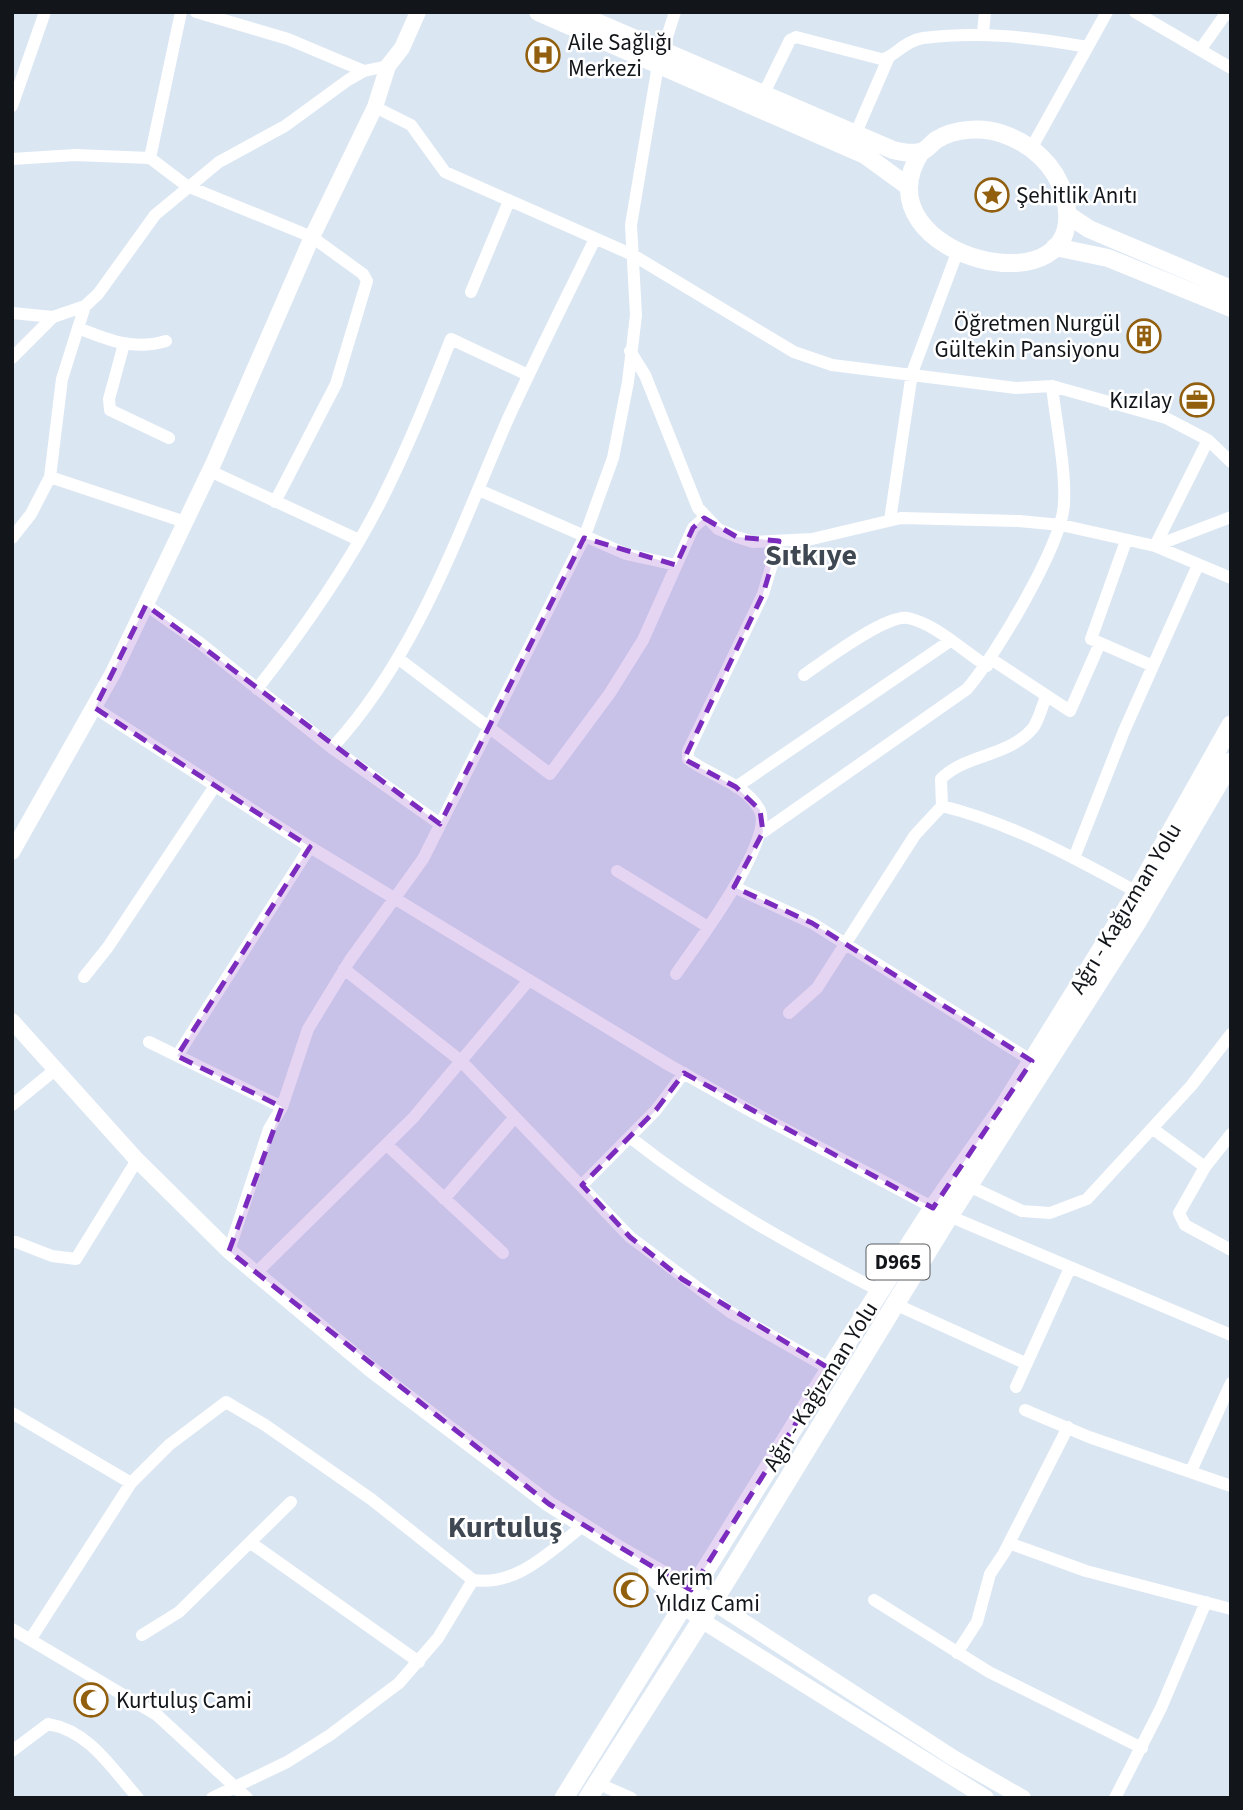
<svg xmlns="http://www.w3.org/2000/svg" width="1243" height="1810" font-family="'Source Sans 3',sans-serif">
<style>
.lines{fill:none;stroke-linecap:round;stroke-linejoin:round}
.minor{stroke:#fff;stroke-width:12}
.tertiary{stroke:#fff;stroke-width:16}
.secondary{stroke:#fff;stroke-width:18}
.primary{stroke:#fff;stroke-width:19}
.marked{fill:#7b2cbf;fill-opacity:0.2;stroke:#7b2cbf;stroke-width:5;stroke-dasharray:14 9;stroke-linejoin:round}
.labels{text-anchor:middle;stroke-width:5;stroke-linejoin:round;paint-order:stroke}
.shield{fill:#fff;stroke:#595c5f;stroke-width:2}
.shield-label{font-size:21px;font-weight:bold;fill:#12161a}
.poi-label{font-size:23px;fill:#12161a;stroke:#fff;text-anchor:start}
.street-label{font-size:23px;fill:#12161a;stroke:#fff}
.district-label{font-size:30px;font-weight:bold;fill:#3f4852;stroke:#fff}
</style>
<rect width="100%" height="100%" fill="#dbe6f3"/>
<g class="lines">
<!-- minor -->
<path class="minor" d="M196 12 288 39 364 71
M1135 12 1231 68
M983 33 985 12
M1200 50 1227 12
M763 95 790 40 796 37 881 59C893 59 903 41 923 38 979 31 1033 37 1087 47
M12 106 45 12
M375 107 411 125 445 172 633 255 794 352 832 365 1016 388 1052 386 1166 418 1208 440 1231 462
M855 135 888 59
M1032 147 1107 12
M150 158 181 12
M12 159 75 155 150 158 187 186 312 237 363 274 367 281 336 384 275 502
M471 292 509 201
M12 313 53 317
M78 328C108 340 134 351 166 341
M124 344 109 399 110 410 169 438
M630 351 645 375 698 508 718 529 737 537 753 542 812 539 901 518 1019 521 1061 525 1155 546 1231 578
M12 358 53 317 85 306
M210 471 359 540
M50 477 185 522
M479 490 626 554 676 565
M890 520 912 373 957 253
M12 538 31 514 50 477 62 379 85 306 98 294 155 215 219 162 285 126 348 80 364 71 388 66
M1126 541 1091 639 1153 666
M1155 546 1208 440
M1155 546 1231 517
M146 605 200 643 332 748 440 824
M399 659 550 774 610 693 643 640 693 528 704 518
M991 659 1070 711 1100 643
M804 675C824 661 886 614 908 618 936 624 963 651 987 666
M257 689C304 629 349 565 383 497 409 445 430 392 451 339L528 375
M95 708 310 847 669 1065 747 1109 949 1216 1231 1335
M332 748C416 657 458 534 507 421 535 360 565 300 595 239
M736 787 950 641
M942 806C1011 823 1075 858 1137 892
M763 832 967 689C994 658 1062 545 1064 504 1066 468 1056 423 1052 386
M1074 858 1124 731 1198 565
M617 871 708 927
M734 887 812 923 1032 1061
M344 969 461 1061 630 1237 730 1312 830 1369
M676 974C695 946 777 838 759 809 744 783 710 776 688 759V751L763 594 779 541
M84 977 108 947 215 786
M789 1013 817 988 915 835 942 806 941 779C965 754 1009 757 1033 728 1039 720 1042 706 1046 697
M149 1042 282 1107
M177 1056 310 847
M12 1105 56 1069
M1153 1129 1205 1167
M1231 1134 1205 1167 1179 1213 1185 1225 1231 1250
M631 1138C708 1199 792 1246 880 1291
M387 1145 503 1253
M582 1185 656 1110 684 1073
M969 1186 1022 1211 1050 1213 1087 1199 1191 1086 1231 1034
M444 1199 515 1117
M16 1242 52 1256 76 1259 137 1160
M229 1251 269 1129 282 1107 308 1029 350 960 423 859 584 538 613 458 628 382 636 315 631 225 658 65 675 12
M255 1274 413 1118 529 980
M897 1305 1025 1363
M1016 1387 1070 1268
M1025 1410 1089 1437 1231 1486
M12 1413 131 1483
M1191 1471 1231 1383
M251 1543 419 1662
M1009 1543 1086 1571 1231 1609
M874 1600 989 1672 1142 1748
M12 1629 157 1715 247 1798
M142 1635 179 1612 291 1502
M30 1640 131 1483 169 1445 226 1402 265 1425 371 1499 473 1580C517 1587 551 1550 583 1526
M957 1653 977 1622 990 1574 1004 1553 1068 1427
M12 1751 48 1724C90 1731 112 1769 138 1798
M597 1783 631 1798
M212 1798 287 1762 330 1735 399 1683 438 1638 473 1580
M1115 1798 1161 1708 1206 1602"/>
<!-- tertiary -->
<path class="tertiary" d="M12 852 113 673 214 462 312 237 375 107 388 66 402 48 418 12
M12 1021 137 1160 229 1251 373 1371 549 1504 620 1549 713 1602 955 1759 1023 1798
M646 1572 701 1620 986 1798"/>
<!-- secondary -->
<path class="secondary" d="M538 12 865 155 909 187
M573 12 893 150C901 152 912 154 920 152 926 151 931 144 936 140 955 128 983 127 1003 134 1032 144 1056 166 1064 195 1098 317 853 258 921 152
M1068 215 1089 229 1231 289
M1055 247 1108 258 1231 308"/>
<!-- primary -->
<path class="primary" d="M564 1798 830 1369 933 1208 1003 1108 1137 892 1231 725
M588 1798 713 1602 949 1216 1137 922 1231 762"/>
</g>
<!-- marked area -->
<path class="marked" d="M704 518 737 537 779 541 763 594 684 759 736 787 760 810 763 832 734 887 812 923 1032 1061 933 1208 684 1073 656 1110 582 1185 630 1237 682 1279 830 1369 691 1590 549 1504 229 1251 282 1107 177 1056 310 847 95 708 146 605 440 824 584 538 676 565 693 528Z"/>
<!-- icons -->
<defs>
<symbol id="hospital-ring" viewBox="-11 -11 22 22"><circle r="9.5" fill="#fff" stroke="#915f0e" stroke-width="1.5"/><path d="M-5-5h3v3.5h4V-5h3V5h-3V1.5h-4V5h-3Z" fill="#915f0e"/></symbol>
<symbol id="sight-ring" viewBox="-11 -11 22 22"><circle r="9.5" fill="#fff" stroke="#915f0e" stroke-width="1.5"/><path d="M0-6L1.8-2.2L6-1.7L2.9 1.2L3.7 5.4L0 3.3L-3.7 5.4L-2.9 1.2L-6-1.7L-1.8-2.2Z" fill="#915f0e"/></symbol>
<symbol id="building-ring" viewBox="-11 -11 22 22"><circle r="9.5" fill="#fff" stroke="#915f0e" stroke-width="1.5"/><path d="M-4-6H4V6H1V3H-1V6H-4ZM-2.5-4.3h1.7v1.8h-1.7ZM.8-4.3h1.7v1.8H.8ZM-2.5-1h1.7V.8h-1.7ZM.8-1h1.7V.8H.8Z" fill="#915f0e"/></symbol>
<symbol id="office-ring" viewBox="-11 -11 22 22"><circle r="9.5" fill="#fff" stroke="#915f0e" stroke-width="1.5"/><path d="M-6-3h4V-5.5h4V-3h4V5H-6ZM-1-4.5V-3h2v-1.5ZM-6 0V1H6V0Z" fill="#915f0e"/></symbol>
<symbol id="mosque-ring" viewBox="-11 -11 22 22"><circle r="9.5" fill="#fff" stroke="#915f0e" stroke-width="1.5"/><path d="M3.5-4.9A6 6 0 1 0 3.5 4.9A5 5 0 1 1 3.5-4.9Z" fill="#915f0e"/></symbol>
</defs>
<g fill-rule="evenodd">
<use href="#hospital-ring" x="524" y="36" width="38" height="38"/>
<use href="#sight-ring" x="973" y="176" width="38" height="38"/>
<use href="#building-ring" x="1125" y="317" width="38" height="38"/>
<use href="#office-ring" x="1178" y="381" width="38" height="38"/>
<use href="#mosque-ring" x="612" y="1571" width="38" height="38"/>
<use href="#mosque-ring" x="72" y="1681" width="38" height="38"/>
</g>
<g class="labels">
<!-- shield labels -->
<rect class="shield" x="866.5" y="1244.5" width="63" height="35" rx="5"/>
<g class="shield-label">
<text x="898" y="1269">D965</text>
</g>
<!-- poi labels -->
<g class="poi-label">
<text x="568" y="50">Aile Sağlığı<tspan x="568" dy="26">Merkezi</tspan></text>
<text x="1016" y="203">Şehitlik Anıtı</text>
<text x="1120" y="331" text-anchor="end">Öğretmen Nurgül<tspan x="1120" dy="26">Gültekin Pansiyonu</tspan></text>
<text x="1172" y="408" text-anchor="end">Kızılay</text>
<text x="656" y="1585">Kerim<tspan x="656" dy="26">Yıldız Cami</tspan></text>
<text x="116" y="1708">Kurtuluş Cami</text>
</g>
<!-- street labels -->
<g class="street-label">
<text transform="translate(1125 908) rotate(-59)" y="8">Ağrı - Kağızman Yolu</text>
<text transform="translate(820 1386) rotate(-58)" y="8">Ağrı - Kağızman Yolu</text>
</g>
<!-- district labels -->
<g class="district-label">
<text x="811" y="565">Sıtkıye</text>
<text x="505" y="1537">Kurtuluş</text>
</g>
</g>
<!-- border -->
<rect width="1243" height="1810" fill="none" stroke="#12161a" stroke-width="28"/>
</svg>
